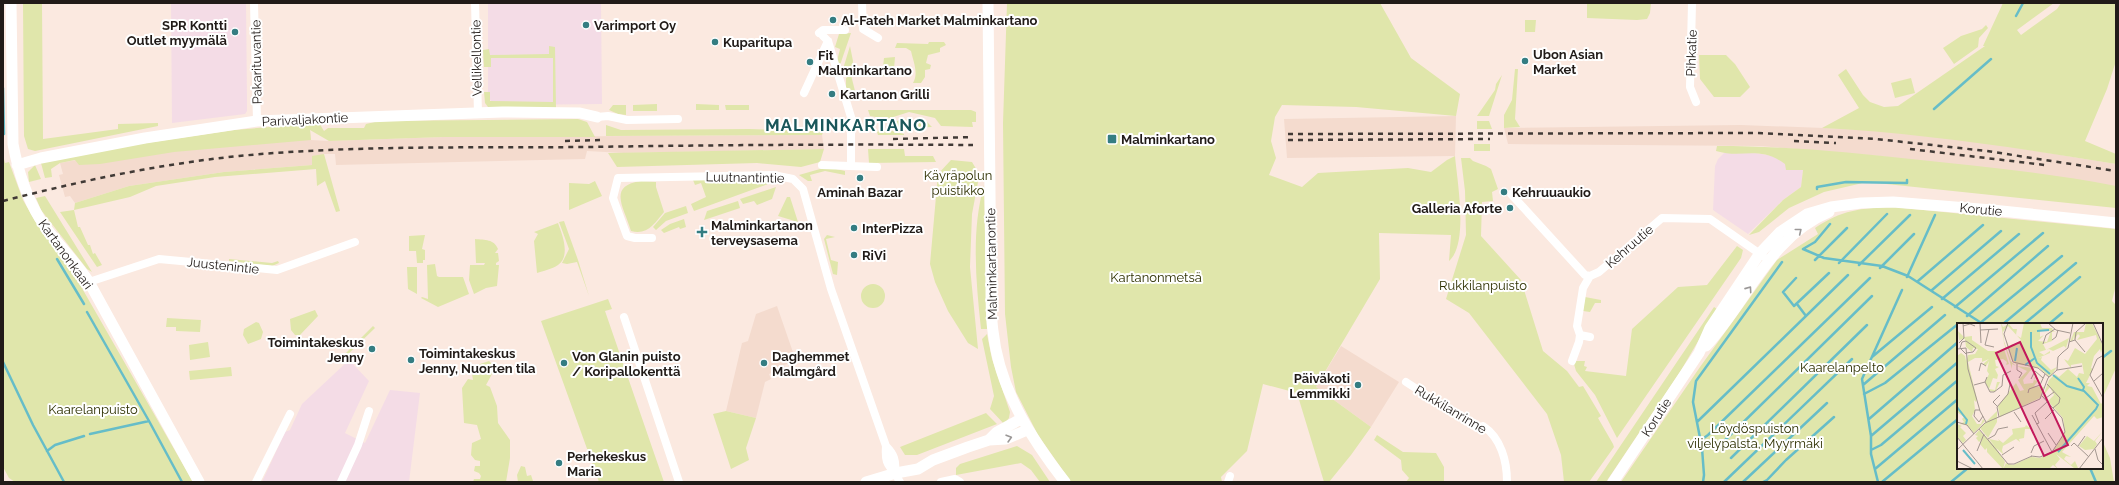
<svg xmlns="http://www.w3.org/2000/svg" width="2119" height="485" font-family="Raleway,sans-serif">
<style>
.commercial{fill:#f4dce6}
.built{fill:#f4dbce}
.green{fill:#e0e6ab}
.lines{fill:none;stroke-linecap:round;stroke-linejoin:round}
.stream{stroke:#66bdc8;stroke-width:2.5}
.street{stroke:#fff;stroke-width:8}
.secondary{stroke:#fff;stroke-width:11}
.rail{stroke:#413a36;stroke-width:2.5;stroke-dasharray:5 5;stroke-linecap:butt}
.oneway{stroke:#9b9897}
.poi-dot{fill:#347d82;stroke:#fff;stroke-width:1.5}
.labels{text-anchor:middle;stroke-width:4;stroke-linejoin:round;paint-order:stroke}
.poi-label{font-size:13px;font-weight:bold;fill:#211b18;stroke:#fff;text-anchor:start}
.street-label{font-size:13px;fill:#211b18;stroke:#fff}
.park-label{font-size:13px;fill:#2e3000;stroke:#fff}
.district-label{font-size:17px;font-weight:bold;letter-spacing:1px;fill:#1a565a;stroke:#fff}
.inset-river{fill:none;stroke:#66bdc8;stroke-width:2}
.inset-road{fill:none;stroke:#a49790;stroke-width:1}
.view{fill:#c2185b;fill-opacity:0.15;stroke:#c2185b;stroke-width:2}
.inset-edge{fill:none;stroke:#211b18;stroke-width:2}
</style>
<rect width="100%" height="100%" fill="#fbe9e0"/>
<!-- commercial -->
<path class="commercial" d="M171 3H246L247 100V111L245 114 172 123Z
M488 3H601L602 104 496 105 488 98Z
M1749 152 1774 156 1786 164 1803 169 1801 187 1783 200 1748 234 1713 210 1715 166 1718 159 1724 153Z
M349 360 369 381 345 433 365 443 390 390 420 393 409 482H262L285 432 290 430 302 404Z"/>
<!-- built -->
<path class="built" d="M1456 116 1455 156 1287 158 1284 119Z
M1741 125 1877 130 1994 144 2116 164V187L1880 156 1760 146 1508 144 1504 128Z
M310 129 311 140 329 141 444 137 822 135 824 149 623 153 587 151 585 159 336 165 335 154H324L312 165 224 172 129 186 75 203 70 196 65 197 59 175 63 174 60 163 136 149Z
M777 306 796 361 784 365 785 368 769 374 771 379 765 382 756 418 726 411 742 343 748 341 756 314Z
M1341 346 1399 382 1371 427 1316 387Z"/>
<!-- green -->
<path class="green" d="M23 3H42L43 139 118 129V124L158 123V126L35 151 28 149 24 136Z
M1007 3H1380L1411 58 1460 94 1456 116 1356 107 1282 105 1275 117 1271 141 1276 158 1269 175 1302 187 1318 173 1408 168 1431 172 1447 160 1455 156C1457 180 1469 244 1449 261L1451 235 1379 233 1380 279 1316 387 1371 427 1351 455 1329 482H1324L1297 393 1263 384 1247 451 1221 477 1222 482H1071L1038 435 1016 392 1011 367 1005 314 1003 123Z
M1587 3H1651L1650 13 1647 19 1637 20 1587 18Z
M2003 3H2054L2017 30 2021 35 2057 9 2061 3H2116V61L2107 89 2085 141 2116 154V164C2018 148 1921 133 1822 128L1859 108 1838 75 1846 69 1863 95 1870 102 1884 107 1898 106 1985 46H1983Z
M1525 20H1536L1535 32H1525Z
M1986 25 1988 28 1979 38 1978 47 1954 64 1943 48 1961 36 1982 29Z
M851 33 840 65 837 61 840 49 835 47 839 34Z
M929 42H944L946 45 940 48V52L928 55 926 63 931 65 930 69 925 70V77L921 83H913C919 73 913 61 911 51L906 48H895L897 43 928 44Z
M549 46 555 47 556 108 488 107 485 103 484 92H490V101L553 102V58H491V67H484L483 50 489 49 490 55 549 54Z
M850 46 853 61 852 71H846L843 69Z
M1699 55H1726L1735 64 1750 87 1740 97H1714L1700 79Z
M895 57 894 69H888V76H882L884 58Z
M1515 69H1518L1515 119 1520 127 1504 128V115L1512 100Z
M851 75 857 99 852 100 846 87V78Z
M1502 75 1489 116H1477L1495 90 1496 84Z
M1911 78 1915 93 1895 98 1891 83Z
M657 104V111H633V105Z
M696 104 719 105V110H696Z
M613 105H626V115L618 114 609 110Z
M725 105H749V110H726Z
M868 110H971L976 112V122H972L973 127 941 126 935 118 909 112 887 119 870 116Z
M578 119 587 122 595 137H444L329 141 310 130 311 140 174 152 100 164 79 165 75 160 60 163 51 169 52 177 45 178 41 163 119 147 234 130 319 123 324 131 328 128H364L366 124 379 121Z
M903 119 927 122 932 127 903 128 889 124Z
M1477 121H1489L1492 129H1477Z
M823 123 826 124 822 135 606 136V125L621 130 749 129 813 131Z
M881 128 904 134V135H878L877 132Z
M1474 144H1490V151H1474Z
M1717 146C1782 146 1847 152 1911 159 1980 166 2048 173 2116 186V208L1867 182 1824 192 1789 208 1759 232 1749 235 1783 200 1801 187 1803 170H1786L1785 164C1759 145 1742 159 1716 151Z
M824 149 820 162 801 167 757 163 617 167 608 153Z
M868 149H904L905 156H933L936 162 869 163Z
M324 154 340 211 336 212 325 181 317 186 316 169 215 177 156 186 130 197 74 210 78 227H80L88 245H90L93 254 95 253 102 265 97 267 60 212 74 210 75 203 129 186 224 172 312 165V156Z
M3 155 5 163 9 162 23 200 35 221 75 276 193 482H15L9 478 3 467Z
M1461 158H1470L1473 161 1486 166 1491 169 1498 189 1492 192 1493 201 1482 202 1481 236 1521 280 1543 351 1567 371 1579 387 1583 386 1601 416 1598 418 1613 444 1614 447 1589 482H1564L1561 455 1547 414 1469 313 1446 299 1466 235 1465 191Z
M951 160 972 162 978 172V182L972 214 970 267 978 349 968 343 948 311 935 282 930 264 938 174Z
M35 165 41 179 29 182 28 172Z
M827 167 845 171V175L825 171 810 175 812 181H808L799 175Z
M693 180H779L694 211 691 204 706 197 701 183 695 185Z
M595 181 602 196 569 210V183L589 184Z
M641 181 656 182V187L664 212C655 223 647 236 631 231 624 207 607 186 641 181Z
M984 185 987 329H981C976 282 971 231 984 185Z
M776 187 772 199 757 205 754 201 743 204 740 199Z
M45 196 92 272 87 269 41 210 36 198Z
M787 197H790L798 222 778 216Z
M738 201 740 208 704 220 707 211Z
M686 206 688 213 666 221 656 230 653 227 665 213Z
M1893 207 2116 229V285L2112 301 2116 305V368L2102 399V324H1958V468H2102V440L2110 458 2114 482H1621L1700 367 1777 260 1818 234 1815 228C1842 210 1860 208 1893 207Z
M684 219 686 227 680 229 679 227 664 233 661 230 670 224Z
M564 221 578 260 589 296 577 262 567 264 562 263 569 249 559 222Z
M558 223C562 234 571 256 558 265 552 269 543 271 537 273L534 241 538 234 534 232Z
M425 235 422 249 425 250V260H423V263H417L416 251H409V236Z
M827 235 835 237 826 239 831 260 838 262 837 275 833 274 824 239Z
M475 239C485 240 494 239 498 249L495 253H498L499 261 496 263V265H499L497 286 486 288 474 294 469 280 470 265H484L485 263H476Z
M1737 246 1743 250 1741 258 1617 438 1595 395 1576 371 1574 364 1575 361H1585L1584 366 1587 367 1585 371 1626 376 1632 329 1678 287 1707 285Z
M229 259 272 263 278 261 279 263 272 266 229 261Z
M435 264 437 276 439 277H463L469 294 438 307 421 298 422 297 428 299 427 265Z
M407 267H417V294L408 289Z
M861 296a12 12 0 1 1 24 0a12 12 0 1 1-24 0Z
M1585 297 1601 300V303H1595L1590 312 1583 311Z
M608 299 612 309 605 311 664 482H599L541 321Z
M1714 307 1717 309 1680 372 1606 482H1596Z
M315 310 318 316 300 335H295L291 330 290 319Z
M167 318 201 320 200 332 176 331V327H166Z
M256 322 259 323 263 332 261 339 248 344 243 335 244 329Z
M373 326 375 328 341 361 340 359Z
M987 334 992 359 1010 412 1009 418 1004 424 990 409 994 396 982 339Z
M208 342 210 357 190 360 189 345Z
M489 361 493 365 492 374 486 385 490 387 497 406 498 423 510 440V458L506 482H473L474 479H480L481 476 479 473 474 471 475 466H480V461L475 460 471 455 472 443 481 439 477 425 464 423 462 388 468 379 473 380 471 367Z
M231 367 232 376 190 380 189 371Z
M726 411 756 418 746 448 749 460 731 469 713 414Z
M986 413 997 424 917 455H905L900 447Z
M1377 435 1403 452 1436 453 1444 467V482H1406L1409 478 1402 470 1401 460 1374 440Z
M1017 446 1032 455 1050 482H1040L1031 470 1021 463 956 475V468L960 464Z
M521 466 525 467 527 476 531 475 533 481 518 482 517 475Z"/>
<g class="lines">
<!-- stream -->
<path class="stream" d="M2016 16 2023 3
M3 88 4 134
M1934 109 1991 59
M1817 189V187L1846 182 1907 183V180
M1803 249 1824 258 1882 266 1908 276 1983 324
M1803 249 1815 242 1830 224
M57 259 84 304
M1815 260 1847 228
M1839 263 1887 214
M1859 265 1910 215
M1880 268 1914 234
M1907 277 1935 215
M1796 278 1783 292 1794 306 1829 273
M1918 281 1983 225
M1932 290 2001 231
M1942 299 2019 234
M1797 304 1806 316
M1955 307 2043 233
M87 312 149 421
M1967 316 2048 246
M1979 324 2062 256
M2003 324 2076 263
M2024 324 2080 277
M2049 324 2062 313
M1872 357 1932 307
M2102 358 2111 351
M3 362 33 425 64 482
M1863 385 1945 315
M1864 394 1885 383 1958 324
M1869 419 1958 342
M1697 422 1848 275
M90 434 149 421 182 482
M1871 436 1958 362
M1701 440 1708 435 1870 278
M1721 444 1872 296
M1871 450 1881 445 1958 380
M47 451 55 445 84 436
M1731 458 1867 325
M2090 468 2096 482
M1875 469 1958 399
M1703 482 1704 475 1702 448 1693 402 1696 381 1782 262
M1724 482 1852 359
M1743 482 1827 403
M1763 482 1767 480 1786 460 1834 417
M1878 482 1871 454V436L1862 379 1902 290
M1882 482 1958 419
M1951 482 1968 468"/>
<!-- street -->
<path class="street" d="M254 3 257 121
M475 3 478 113
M862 3 863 29 878 38
M1692 3 1690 87 1696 102
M819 33 823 30H845
M823 36 828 41 851 117V166
M804 93 828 41
M597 117 608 116 627 120 678 119
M822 165 877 167
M1511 194 1585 275 1590 276 1599 272 1662 218 1710 219 1763 256
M652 238H635L627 236 613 198 618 178 773 175 793 179 803 189 831 289 886 446C885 459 886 465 896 473
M89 282 159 259 277 270 355 242
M624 317 679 482
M1580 335 1590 337
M1572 361 1579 342 1580 335 1577 326 1583 288 1590 276
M1406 382 1477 428 1483 426C1501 438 1507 461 1507 482
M886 446C902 462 890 468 900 482
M256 482 290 414
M341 482 358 445 369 411
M941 482 955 479 960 482
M1228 482 1230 476"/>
<!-- secondary -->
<path class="secondary" d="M11 3 13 144C18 171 26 196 40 219 54 241 74 259 89 282L199 482
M988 3 991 288C991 302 991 317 993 331 999 388 1030 437 1065 482
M17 165 41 158 145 138 257 121 502 112 580 113 597 117
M1706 346C1747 302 1769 237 1829 212
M989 440 997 432 1021 419
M866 482 896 473 918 469 933 460 968 447 989 440 1006 439 1027 430
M1613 482 1699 353 1710 328 1760 253 1780 232 1807 214 1831 207 1861 203 1893 202 1992 210 2116 223"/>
<!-- rail -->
<path class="rail" d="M1288 134 1756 133 1876 139 1987 151 2116 171
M893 139 973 137
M1288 140 1490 139
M565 141 603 140
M1794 141 1836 143
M1910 149 2045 165
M3 201C81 181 159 164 239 156 354 145 470 148 586 147 715 145 844 144 973 145"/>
</g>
<!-- one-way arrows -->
<defs><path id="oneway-chevron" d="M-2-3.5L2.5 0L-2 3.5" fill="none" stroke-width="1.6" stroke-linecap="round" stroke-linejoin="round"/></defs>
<g class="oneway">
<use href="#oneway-chevron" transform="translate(1799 231) rotate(-39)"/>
<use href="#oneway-chevron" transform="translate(1749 289) rotate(-55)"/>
<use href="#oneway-chevron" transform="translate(1009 438) rotate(-16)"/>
</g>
<!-- markers -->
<g class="poi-dot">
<circle cx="833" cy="20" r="4"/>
<circle cx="586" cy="25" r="4"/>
<circle cx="235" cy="32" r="4"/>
<circle cx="715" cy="42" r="4"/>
<circle cx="1525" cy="61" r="4"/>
<circle cx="810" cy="62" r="4"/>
<circle cx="832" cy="94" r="4"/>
<rect x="1107" y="134" width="10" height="10" rx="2"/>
<circle cx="860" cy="178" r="4"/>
<circle cx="1504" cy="192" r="4"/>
<circle cx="1510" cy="208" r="4"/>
<circle cx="854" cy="228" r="4"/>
<path d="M700 226h4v4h4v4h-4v4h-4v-4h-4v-4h4z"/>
<circle cx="854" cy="255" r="4"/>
<circle cx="372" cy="349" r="4"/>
<circle cx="411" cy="360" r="4"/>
<circle cx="564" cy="363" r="4"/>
<circle cx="764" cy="363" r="4"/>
<circle cx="1358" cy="385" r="4"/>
<circle cx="559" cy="463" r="4"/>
</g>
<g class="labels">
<!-- poi labels -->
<g class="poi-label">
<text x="841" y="25">Al-Fateh Market Malminkartano</text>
<text x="227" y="30" text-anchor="end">SPR Kontti<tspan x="227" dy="15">Outlet myymälä</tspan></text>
<text x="594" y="30">Varimport Oy</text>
<text x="723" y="47">Kuparitupa</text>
<text x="1533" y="59">Ubon Asian<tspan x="1533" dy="15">Market</tspan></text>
<text x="818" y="60">Fit<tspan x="818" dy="15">Malminkartano</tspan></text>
<text x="840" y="99">Kartanon Grilli</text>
<text x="1121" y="144">Malminkartano</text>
<text x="860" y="197" text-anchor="middle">Aminah Bazar</text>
<text x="1512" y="197">Kehruuaukio</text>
<text x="1502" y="213" text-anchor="end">Galleria Aforte</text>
<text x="711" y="230">Malminkartanon<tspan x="711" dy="15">terveysasema</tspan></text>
<text x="862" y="233">InterPizza</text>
<text x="862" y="260">RiVi</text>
<text x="364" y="347" text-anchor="end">Toimintakeskus<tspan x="364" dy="15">Jenny</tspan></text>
<text x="419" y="358">Toimintakeskus<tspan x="419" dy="15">Jenny, Nuorten tila</tspan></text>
<text x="572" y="361">Von Glanin puisto<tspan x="572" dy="15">/ Koripallokenttä</tspan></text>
<text x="772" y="361">Daghemmet<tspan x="772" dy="15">Malmgård</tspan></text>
<text x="1350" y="383" text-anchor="end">Päiväkoti<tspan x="1350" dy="15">Lemmikki</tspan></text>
<text x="567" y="461">Perhekeskus<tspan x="567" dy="15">Maria</tspan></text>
</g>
<!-- street labels -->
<g class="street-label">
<text transform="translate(1691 53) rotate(-88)" y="5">Pihkatie</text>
<text transform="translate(476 58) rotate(-91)" y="5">Vellikellontie</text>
<text transform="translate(256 62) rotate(-91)" y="5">Pakarituvantie</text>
<text transform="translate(305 119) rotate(-3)" y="5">Parivaljakontie</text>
<text transform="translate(745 177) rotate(1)" y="5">Luutnantintie</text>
<text transform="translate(1981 209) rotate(5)" y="5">Korutie</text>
<text transform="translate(1629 246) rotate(-41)" y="5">Kehruutie</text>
<text transform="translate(66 254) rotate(54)" y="5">Kartanonkaari</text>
<text transform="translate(991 264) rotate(-91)" y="5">Malminkartanontie</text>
<text transform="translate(223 265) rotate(6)" y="5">Juustenintie</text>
<text transform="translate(1451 409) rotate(31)" y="5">Rukkilanrinne</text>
<text transform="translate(1656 417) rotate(-57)" y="5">Korutie</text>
</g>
<!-- park labels -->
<g class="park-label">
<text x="958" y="180">Käyräpolun<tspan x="958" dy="15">puistikko</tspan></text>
<text x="1156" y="282">Kartanonmetsä</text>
<text x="1483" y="290">Rukkilanpuisto</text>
<text x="1842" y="372">Kaarelanpelto</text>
<text x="93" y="414">Kaarelanpuisto</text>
<text x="1755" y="433">Löydöspuiston<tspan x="1755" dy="15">viljelypalsta, Myyrmäki</tspan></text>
</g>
<!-- district labels -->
<g class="district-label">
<text x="846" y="131">MALMINKARTANO</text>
</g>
</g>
<!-- overview -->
<g transform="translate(1957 323)">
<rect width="146" height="146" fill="#fbe9e0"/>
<path d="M44 0 46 4 52 1 56 6H60L59 12 64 15 67 0H83L85 5H95L96 8H99L95 9V18L86 21 89 27 112 15 109 25 107 23 96 28 92 26 82 29 87 32 93 28V30L81 35 85 34 84 37 94 47 100 44 93 54 82 45 59 41 54 36 49 16 52 24 55 21 60 22 64 17 51 3 46 9 47 18 54 38 59 43 55 41V46L47 20ZM83 8H94L90 19 81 18 87 12 83 14ZM129 0H135L146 23 144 30 143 26 137 33 134 45 136 46 129 60H133L130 63 135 64 144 81 146 79V94L140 96 137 93 105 129 114 134 109 133 107 136 114 142 118 138 121 145H117L99 131 103 136 98 142 101 146 96 142 92 146H46L49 140 56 142 74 134 83 135 95 130 108 109 106 95 91 78 97 72 93 64 87 72 89 76 86 73 92 57 98 51 102 54 111 46 120 54 122 50 127 51 125 40 114 42V45L109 39 101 43 109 39 107 36 111 38 118 25 128 31 140 16 139 12 120 17 123 13 121 11 117 17 116 12V17L113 19 117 9H127ZM1 8 7 14 15 13V17L31 28H46L47 26 52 41 49 42 50 39 46 36 38 37 39 43 42 44 38 46 41 52 40 56 36 55 32 66 38 67 40 59H43L38 69 33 68 28 59 32 51 30 48 32 38 29 43 26 41 32 36 25 39V35H18L11 39 20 76 19 79 17 77 18 87 15 93 20 101H24L26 96 28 98 17 110 10 102 2 101 7 99 5 96 7 94 0 89V33L4 30 8 33 9 38 11 32 18 31 21 26 16 25 15 29 9 24 8 16 2 17ZM60 43 78 45 73 48 66 57 67 61 76 60 79 50 80 53 77 57 81 58 77 63 87 64 83 75 43 94 41 83 59 60 63 68 67 67 61 57 70 48ZM40 88V99L31 115 23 105ZM0 101 5 103 3 104 6 107 10 105 6 107 9 110 6 113 9 117 6 120 0 114ZM69 102 74 106H68L67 115 62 116 63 119 59 116 46 123 45 127 50 129 45 127 46 131 39 125 48 139 46 146 30 129V125L28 127 23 121 25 116 22 119 19 115 21 113 18 112 22 107 38 123 32 116 42 118 41 116 46 120 56 111 55 106 68 104ZM146 108 138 118 140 121 137 126 128 127 122 123 130 113 137 118Z" fill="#e0e6ab" fill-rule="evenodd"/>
<path class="inset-river" d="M80 8 92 7M74 9V24L80 40 93 51M58 38 60 25M68 42 78 35M96 52 110 63 127 68 141 82 139 86 101 129M121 55 127 64 126 67M0 84 10 97 9 101M6 127 18 141"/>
<path class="inset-road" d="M23 0 24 20M51 0 47 11 56 39 81 45 92 54M91 0 99 7 113 10M136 0 146 22M6 3 13 1 18 3M32 6 28 22 37 24M23 7 41 6M95 17 99 14 101 7M118 17 128 29M112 19 118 17 119 9 129 0M2 20 7 15 6 0M86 21 89 12 98 6M0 26 9 25 11 46 23 88 29 99M106 29 111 25 116 0M9 30 16 29 19 25 9 18 5 19 3 25 9 31M145 33 140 36 133 52 146 75M60 41V47L65 50 62 55M100 47 125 43M22 48 24 40 29 43M74 56 78 48 86 55M137 58 146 50M28 59 33 69H37L45 63 46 52 54 48M90 61 103 75 102 80 96 85M17 62 28 59 30 54M71 70 72 66 83 62 88 51M90 78 89 75 97 69M41 84 36 79 43 72M23 87H18L17 93 22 99 26 93M57 89 64 99M75 92 95 129M42 94 40 84 51 71 53 61M88 96 97 87M0 99 10 102 17 111M79 101 82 100 78 90 90 79M22 106 51 141H57L75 133M91 110 99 122M0 114 26 146M31 116 38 112 41 106 51 104M114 123 117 120 132 134M121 123 128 113M138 126 141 137 146 142M0 127 28 100 83 76 91 55 100 47 101 34 106 29M20 128 27 111M74 130 77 123 87 118M45 132 57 124M74 133 83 134 95 129 108 109 105 95 85 73M0 138 16 146M122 146 146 115"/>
<path class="view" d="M63 19 111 122 87 133 39 30Z"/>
<rect width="146" height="146" class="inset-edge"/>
</g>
<!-- border -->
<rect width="2119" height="485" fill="none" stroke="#211b18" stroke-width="8"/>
</svg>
